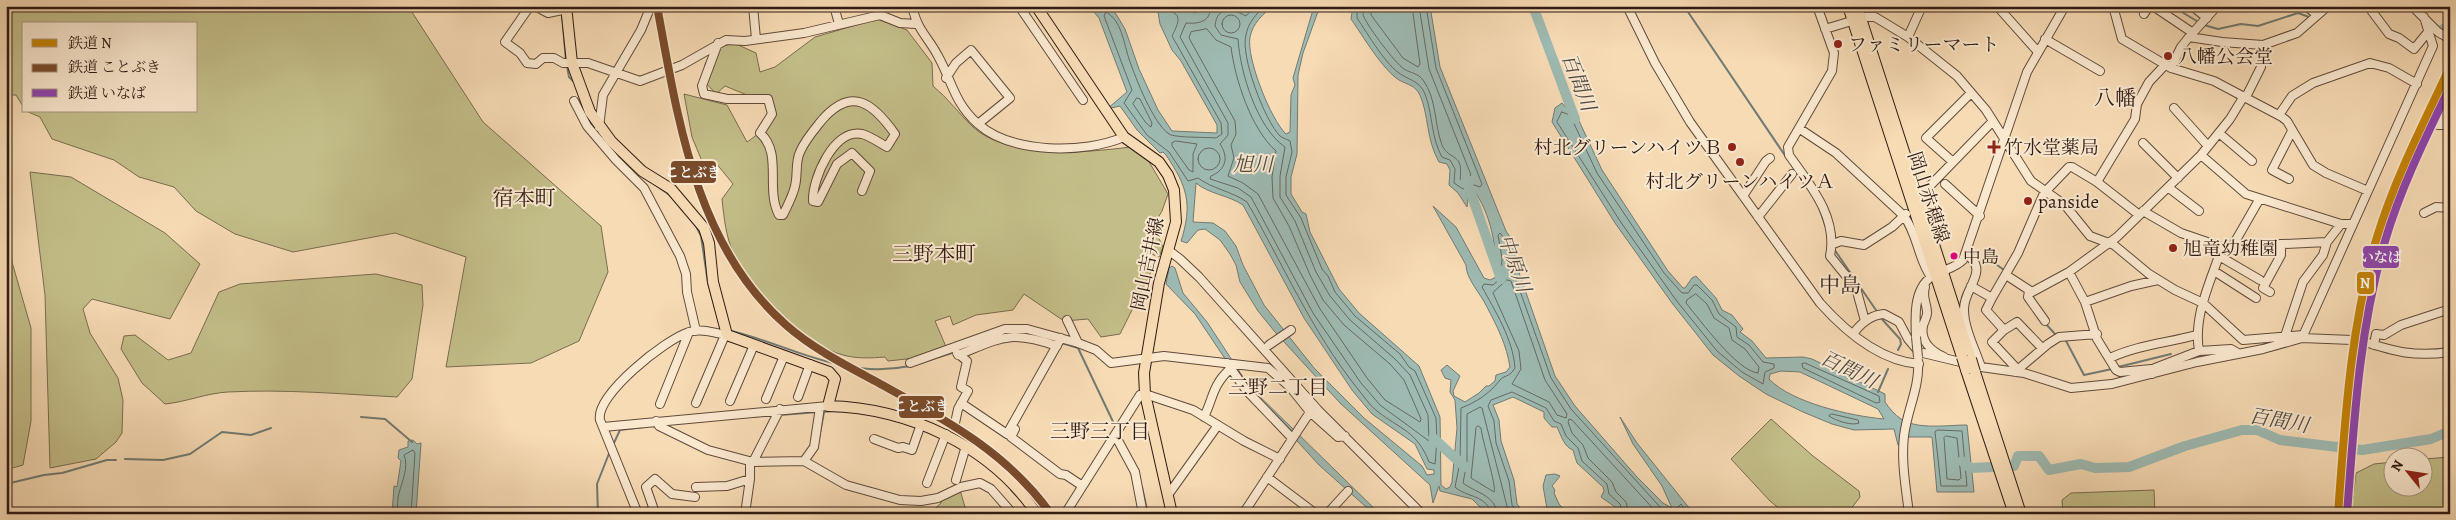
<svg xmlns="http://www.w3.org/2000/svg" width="2456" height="520" font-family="Alegreya,'Noto Serif JP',serif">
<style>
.green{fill:#c3be89;stroke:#796c4e}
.water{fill:#9ebab2;stroke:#727a72;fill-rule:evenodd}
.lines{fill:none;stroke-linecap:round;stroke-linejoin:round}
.shore{stroke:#666a62;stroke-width:1}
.stream{stroke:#727a72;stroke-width:2}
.river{stroke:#9ebab2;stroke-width:10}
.minor-casing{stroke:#614a3b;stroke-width:10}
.major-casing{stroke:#2f1a12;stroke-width:12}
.minor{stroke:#fae8cf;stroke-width:8}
.major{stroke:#f7dbb5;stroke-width:10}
.minor-bridge-casing{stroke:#614a3b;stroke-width:10;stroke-linecap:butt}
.major-bridge-casing{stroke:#2f1a12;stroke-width:12;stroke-linecap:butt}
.minor-bridge{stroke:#fae8cf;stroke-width:8}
.major-bridge{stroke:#f7dbb5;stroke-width:10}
.rail-1-casing{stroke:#fae8cf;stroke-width:11}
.rail-2-casing{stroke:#fae8cf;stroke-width:11}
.rail-3-casing{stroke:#fae8cf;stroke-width:11}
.rail-1{stroke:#c58304;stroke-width:8}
.rail-2{stroke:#7a4b2a;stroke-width:8}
.rail-3{stroke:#8e44ad;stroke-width:8}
.poi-dot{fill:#8f2418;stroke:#fae8cf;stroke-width:2}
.bus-dot{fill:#e5007d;stroke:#fae8cf;stroke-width:2}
.labels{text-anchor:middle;stroke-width:4;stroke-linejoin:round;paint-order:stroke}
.bus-label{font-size:18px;fill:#2f1a12;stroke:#fae8cf;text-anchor:start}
.poi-label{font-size:19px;fill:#2f1a12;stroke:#fae8cf;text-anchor:start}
.street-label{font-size:19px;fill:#2f1a12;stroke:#fae8cf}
.water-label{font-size:20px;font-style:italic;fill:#504a42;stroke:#fae8cf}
.neighbourhood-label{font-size:20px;fill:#2f1a12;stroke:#fae8cf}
.quarter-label{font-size:21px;fill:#2f1a12;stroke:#fae8cf}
.line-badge{stroke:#fae8cf;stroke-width:2}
.badge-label{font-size:14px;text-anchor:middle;font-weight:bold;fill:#fff}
</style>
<rect width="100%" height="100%" fill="#f7dbb5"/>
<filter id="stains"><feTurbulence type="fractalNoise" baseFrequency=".004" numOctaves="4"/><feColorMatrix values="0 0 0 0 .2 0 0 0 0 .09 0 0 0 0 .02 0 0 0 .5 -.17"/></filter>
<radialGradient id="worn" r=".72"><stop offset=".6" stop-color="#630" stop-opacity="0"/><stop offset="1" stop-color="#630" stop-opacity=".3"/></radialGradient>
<!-- green -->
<path class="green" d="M6 6H408L483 122 601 226 608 272 579 341 531 363 446 367 466 257 395 233 293 252 235 234 196 211 174 187 139 177 114 160 52 139 40 117 26 111H196V24H24V108L16 95H6Z
M877 19 907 30 932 63 933 86C948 98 959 114 973 127 1008 159 1086 153 1130 147L1148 160 1168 194 1162 211 1153 226 1163 247 1159 257 1149 253 1144 262 1153 268 1120 334 1101 337 1088 319 1064 321 1024 294 1013 310 976 315 953 325 950 316 935 321 947 349 925 357 888 361 885 357C871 358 857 359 843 355 806 346 751 290 734 255 726 237 724 218 722 199L733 184 716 163 704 166 692 137 684 94 727 105 747 142C767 128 774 122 771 96L747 95 725 86 716 94 705 82V64L714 49 734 43 756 53 760 72 775 67 815 37Z
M30 172 71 177 165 233 200 264 170 319 92 299 83 309 90 333 118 378 123 400 122 433 116 442 96 459 50 468 45 295Z
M6 180 12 262 31 328V421L23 465 9 469 6 464Z
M376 274 422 285 423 305 412 379 397 397C341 394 285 389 228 392 207 393 186 402 165 404L142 383 121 349 124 336 135 335 168 360 191 353 219 292 240 284Z
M1771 419 1813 456 1859 491 1860 497 1847 514H1786L1770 501 1731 459Z
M2450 457V514H2351L2356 473 2374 464 2393 462 2394 488H2424V459Z
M960 490 965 507 964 514H929L941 503 942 498Z
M2154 490 2155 514H2063L2062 500 2071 493Z"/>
<!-- water -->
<path class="water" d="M1089 6H1107L1116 14 1125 29 1139 69 1158 110 1172 131 1217 133V125L1181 61 1172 50 1160 24 1157 6H1192L1194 13 1199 11 1198 6H1273C1262 15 1253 23 1250 37 1246 58 1271 120 1286 134L1290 132 1291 95 1295 85 1293 78 1312 13 1316 6H1320L1303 53 1298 75 1297 154 1291 177V194L1302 212 1306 214 1310 232 1339 289 1359 313 1419 366 1440 417 1441 485 1446 489 1450 487 1452 482 1457 428 1455 400 1450 392 1451 380 1445 378 1441 370 1447 365 1460 376 1453 391 1454 396 1465 402 1479 393 1486 386H1489L1495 381 1496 375 1506 372 1510 367C1507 346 1497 326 1487 307 1481 294 1466 279 1466 265L1433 206 1456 227 1484 278 1490 280 1496 277C1497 247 1491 214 1473 189L1469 191 1467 207 1458 193 1449 185 1450 170 1447 164 1439 162C1426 139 1429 116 1420 95 1415 85 1408 85 1399 80 1382 69 1363 36 1351 19L1353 6H1430L1440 67 1506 231 1514 243 1515 261 1555 376 1575 406 1637 477 1663 503 1672 508 1662 486 1633 444 1620 417 1637 443 1694 514H1619L1615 507 1601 497 1604 491 1603 487 1577 463 1573 450C1564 447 1561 435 1557 427H1552L1544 418V412L1513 397 1493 405 1499 420 1501 441 1514 480 1517 504 1522 510 1529 508 1536 514H1487L1472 499 1440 491 1439 486 1433 503 1430 485 1340 403 1275 332 1258 311 1240 282 1236 265 1230 254 1220 240 1205 229 1198 230 1187 243 1181 241C1193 204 1187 186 1166 155L1163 152 1160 153 1137 130 1120 106 1107 109 1127 92 1099 18ZM1196 183C1209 194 1228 195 1243 205L1304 318 1352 390 1372 414 1415 444 1427 469 1434 470V474L1427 475 1422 466 1364 418 1314 368 1264 305 1243 265 1236 246 1225 231 1213 223 1193 222Z
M1562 103 1567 109 1573 108 1602 170 1668 271 1683 288H1685L1692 278 1696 276 1716 298 1722 310 1732 315 1743 329 1740 332 1752 341 1766 358 1803 357 1812 359 1885 394V402C1889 408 1895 415 1901 419 1918 430 1947 425 1967 425L1974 492H1937L1932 437H1908L1902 445H1898L1894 429 1854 430 1832 424 1803 412 1766 394 1739 376 1713 355 1672 303 1615 223 1552 122 1555 108ZM1781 371 1800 372 1878 409 1884 419C1851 416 1792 403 1769 379L1770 374Z
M1172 266 1175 268 1183 293 1207 322 1249 386 1380 514H1374L1319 465 1234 372 1195 314 1166 284 1169 268Z
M413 440 417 444 421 443 416 514H392L394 486 397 487 401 461 398 458 399 450 408 447V441Z
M1555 474 1560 476 1552 486 1555 490 1554 493 1559 504 1568 514H1548L1543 486 1546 475Z"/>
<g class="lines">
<!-- shore -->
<path class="shore" d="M1162 6 1163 11C1185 11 1178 24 1172 36L1221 123 1222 134 1216 138C1207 137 1175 138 1169 134 1153 123 1136 79 1129 59 1124 44 1122 21 1106 12L1104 16 1132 90 1124 103 1147 135 1169 152 1188 181 1198 178C1213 189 1231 191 1247 202 1283 264 1311 330 1357 388 1363 395 1369 405 1377 411 1401 430 1417 431 1429 462L1435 464 1437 440 1436 418 1415 371 1409 367 1400 354 1355 316 1335 292 1328 276 1322 269 1301 218 1286 195V177L1292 152 1290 141C1287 139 1284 139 1280 136 1265 121 1240 56 1246 35 1248 23 1256 14 1265 6
M1210 6C1212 22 1198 24 1186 23L1180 37 1228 123V135L1220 144C1229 157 1226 170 1211 176L1210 179 1238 188 1251 197 1313 313 1361 383 1380 405 1429 441 1428 415 1410 375 1395 359 1350 320 1330 296 1316 272 1295 221 1280 197V176L1285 147C1257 128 1240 72 1238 39L1221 35 1215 26C1217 5 1233 9 1246 16L1255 6
M1357 6V18C1368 34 1386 66 1402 75 1412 81 1420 82 1425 94 1433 115 1431 138 1442 157L1450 160 1455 169 1454 183 1463 189 1471 184 1480 187 1482 184 1436 68 1426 6
M1364 6C1364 10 1362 14 1364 17 1368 27 1395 63 1404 69 1410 73 1418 73 1423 80 1437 99 1434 124 1442 145 1449 161 1464 152 1460 179L1463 181 1471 175 1429 69 1419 6
M1371 6V15L1403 58 1418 67 1420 64 1412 6
M1222 24a9 9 0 1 1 18 0a9 9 0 1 1-18 0Z
M1207 29 1216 40 1231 47C1235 79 1251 129 1276 151L1272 177 1273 198 1289 226 1310 275 1323 300 1344 325 1390 364 1404 380 1421 419 1420 422 1385 400 1367 378 1320 309 1258 194 1243 183 1228 176 1234 158 1231 145 1236 134 1235 121 1189 38 1191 32Z
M1137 98 1140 99 1152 123 1151 127 1146 123 1133 104Z
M1562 112 1570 115 1597 173 1664 273 1682 293H1688L1694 285H1697L1712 300 1719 314 1736 327 1737 337 1749 345 1763 362 1774 364V368L1765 372 1763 384 1742 372 1717 351 1676 300 1620 221 1557 122Z
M1176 141 1197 144 1193 154V172L1189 170 1172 146V143Z
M1198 159a11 11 0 1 1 22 0a11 11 0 1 1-22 0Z
M1507 280 1511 281 1545 380 1567 414 1566 418 1557 415 1549 402 1512 384 1521 369 1519 351 1493 293Z
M1696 294 1707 304 1714 318 1729 328 1732 340 1745 349 1759 367 1758 373C1737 371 1700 320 1686 303L1687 300Z
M1805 363 1879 396 1880 402 1876 403 1803 368 1802 364Z
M1832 414 1858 420 1859 423C1852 426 1836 421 1829 416Z
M1478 426 1481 428C1482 440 1497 487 1494 492L1471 478 1476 428Z
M1938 430 1962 431 1967 486H1941L1935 432Z
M1946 436 1957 438 1961 478 1959 480 1947 479 1944 438Z
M397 514C398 507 397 500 399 493 402 482 409 467 404 455L413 450 415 453 411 514
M1491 514C1488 495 1465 497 1455 487L1460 462 1461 408C1477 402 1490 393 1500 380 1504 375 1509 378 1515 368 1513 339 1495 311 1482 287L1484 284 1493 285 1501 278 1502 258 1498 235 1500 233 1509 245 1510 263 1551 378 1571 409 1660 507 1666 512 1672 513 1681 504 1688 514
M1497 514C1496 495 1474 492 1463 483L1467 462V414L1480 407 1482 408 1509 514
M1518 514 1512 505 1509 481 1496 443 1494 421 1488 406 1491 400 1512 392 1546 408 1554 421 1561 424 1566 436 1578 448 1582 461 1607 484 1609 494 1620 504 1623 514
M1629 514 1626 502 1616 492 1612 482 1588 458 1583 445 1572 433 1568 422 1569 419 1572 420 1658 514"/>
<!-- stream -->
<path class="stream" d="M1684 6 1786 157
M2172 6 2200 23
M2350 6 2351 8 2354 6
M1865 9 1905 31
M562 14 566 61
M2204 25 2218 29 2241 24 2258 26 2298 13 2309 17
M567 66 569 77 575 83
M588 117 603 138
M621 158 629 165
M654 184 671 196
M1819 207 1827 231
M695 224 701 236 708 283 720 326
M1834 249 1878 313
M1993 262 2004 270
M1880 317 1900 339 1901 344 1898 350
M2045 323 2055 334H2057
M728 330C791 345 842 380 910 366
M2065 339 2084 375 2112 369
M1062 343 1078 348 1116 428
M914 365 955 352
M2118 367 2171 354
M1878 392 1888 369
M823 412 833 411
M780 415 818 412
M361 417 385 419 412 442
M748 417 773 415
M819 438 824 412
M613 445 620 430 644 427
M125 459 163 460 190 454 222 432 251 435 271 428
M763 465H775
M6 484 44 475 62 473 107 460H116
M1142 487 1148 514
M1011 490 1018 497
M598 514 597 484 610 451"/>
<!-- river -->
<path class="river" d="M1533 6 1575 119
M2443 29 2450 34
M1466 179 1501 279
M1433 438 1465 467
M1962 461 1970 468 2014 466 2018 456H2039L2049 470 2081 464 2095 468 2129 467 2185 446 2242 430H2257L2280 440 2362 450 2431 439 2450 431"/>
<defs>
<path id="minor" d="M530 6 505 42 520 53 527 63 536 64 543 58H554L563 63H588L640 81 682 65 726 40 745 41 804 33 880 15 900 23 916 24
M535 6 548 13 567 9
M753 6 756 39
M834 6 839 24
M912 6C918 32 927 35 938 56 952 81 954 103 978 124 1012 154 1084 154 1124 137
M1019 6 1083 100
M1627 6 1655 63 1690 122 1820 303C1845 331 1880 361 1919 364
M1817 6 1834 53 1832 71 1788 147 1789 155C1810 185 1838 217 1830 256L1856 288 1865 321
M1997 6 2038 52
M2113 6 2122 39 2171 68 2181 47 2189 37 2222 42 2263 45 2297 33 2328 6
M2153 6 2193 33
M2192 6 2207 18
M2306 6 2316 14
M2368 6 2389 34 2399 38 2414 49 2428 32
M2412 6 2438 32 2450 39
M2144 14 2149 6
M1825 29 1865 17H1875L1908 37 1957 76 1986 110 2031 181 2065 205 2090 236 2114 245 2149 274 2175 290 2203 303 2243 340 2303 335
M2190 36 2217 6
M1908 37 1922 6
M2045 39 2100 71
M718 43 702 86 704 94 727 99H768L772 114 760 133C783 153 765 189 779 215H783C787 206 793 196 795 186 798 175 795 162 800 152 805 140 814 130 822 120 852 86 873 103 895 134L887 147C880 143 870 136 862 134 834 128 812 179 813 201L818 202 837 164 852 153 870 171 862 191
M2171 68 2214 81 2282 117 2287 121 2313 165 2326 173 2368 191
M946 78 956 63 971 50 1010 98 978 124
M2246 97 2261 67 2263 45
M2450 99 2438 125H2450
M574 101 587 126 616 160 644 188 680 256 686 274 687 292 696 331
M2174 108 2208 146
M2279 115 2292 96 2313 83 2370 63 2389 68 2417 84
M599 127 603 95 641 30 651 6
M1800 129 1836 153 1904 216C1918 235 1918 259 1931 277
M2219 133 2252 161
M2143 143 2178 178
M2201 155 2246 194 2341 224H2353
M1953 162 1926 138 1971 93
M2289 179 2272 170 2292 131
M2097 182 2135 119 2137 104 2149 82 2165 65
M1945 184 1980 216
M2169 188 2199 211
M1743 196 1766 161 1770 158
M1917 196 1923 193 1993 121
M2143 211 2181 233 2222 247C2211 281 2193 315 2199 351L2231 349 2238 353
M2424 213 2436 207 2450 208
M1758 217 1792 174
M1833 244 1841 241 1864 245 1892 227 1906 214
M2222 247 2327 242
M2232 247 2259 200
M1168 250 1180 259 1199 277 1318 410 1422 514
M1966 254C1991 271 1963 288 1964 310 1964 328 1975 349 1981 367
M2219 256 2260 280
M2214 271 2256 298
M2069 272 2085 302 2097 339 2116 370 2120 372 2151 369 2152 374
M2006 275 2032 292 2069 272 2117 237 2201 155 2230 119 2244 96
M1971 286 1992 298 2018 253 2044 193 2069 167H2072L2097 182 2138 214
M1925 287C1922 297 1926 301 1927 311 1928 316 1924 321 1923 326 1920 341 1931 351 1944 357
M2029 291 2028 297 2045 321
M2270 292 2263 288 2281 255V244
M1992 298 1986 310 2004 330 2017 322 2042 348
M2085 302 2131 286 2158 280
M1067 320 1078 343 1096 350 1111 363 1164 356 1268 368 1290 387
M2004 330 1992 342 2018 370
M1853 334C1861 323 1870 315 1884 314L1899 322 1908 339 1919 352 1981 367 2024 373 2071 388 2112 384 2197 362 2263 349 2302 338 2352 340
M2285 336 2303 282 2323 255 2327 242 2341 224
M1916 337C1915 316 1913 285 1936 274 1946 269 1955 268 1963 260L2027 72 2065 6
M2302 338 2433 46 2424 17
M2362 341C2396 352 2414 357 2450 352
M1269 345 1291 330
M2374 345 2376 334 2384 335 2401 325 2444 311 2450 314
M958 355C1003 337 1009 330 1057 346
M2110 358C2138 345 2167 343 2196 335
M910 363 1005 329H1027L1078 343
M1227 363 1246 390 1292 438
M2155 368 2199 351
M2015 372 2048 344 2059 337 2097 334
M1292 385 1290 387 1310 412 1338 437 1345 436
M798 397 810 364
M766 399 784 356
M730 401 754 345
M696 403 725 335
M961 403 1007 434 1061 338
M660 404 689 332
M1204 417C1214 396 1212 386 1230 369
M656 421 659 426 708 450 753 462 804 461 846 485 900 500 921 501 938 498 961 487 980 483 991 489 1013 514
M955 423 958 409 968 391 961 387 967 361 957 353
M603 427 828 406
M1015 429 1011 437 1060 474 1066 475 1081 485
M1115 435 1135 472 1143 514
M874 439 898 448 903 447 912 450 921 424
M804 461 814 447 820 407
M753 462 780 409
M1267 477 1316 514
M956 480 966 446
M927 483 946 434
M696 487 727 486 750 479
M1168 495 1218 425
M638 514 600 420C595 395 666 339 689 332 701 328 715 333 727 335
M649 514 653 507 646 487 655 479 672 494 695 497
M745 514 750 479V461
M1065 514 1140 395 1145 394 1193 410 1244 441 1280 459
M1160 514 1171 511
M1243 514 1310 412
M1327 514 1348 491
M1909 514C1906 488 1901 462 1904 436 1907 410 1920 387 1918 361"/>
<path id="major" d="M566 6 572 63 590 112 611 141 642 171 671 189 704 228 709 243 713 282 727 335 829 372 835 379 828 406C909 408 991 446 1037 514
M1036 6 1124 137 1159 162 1168 175 1174 190 1176 222 1159 283 1144 373 1145 394 1172 514
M1848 6 1962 357
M1857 6 1971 359
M1966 370 2014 514
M1975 372 2021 514"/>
</defs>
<!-- minor casing -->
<use href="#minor" class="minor-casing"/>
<!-- major casing -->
<use href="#major" class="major-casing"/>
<!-- minor -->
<use href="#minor" class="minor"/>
<!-- major -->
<use href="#major" class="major"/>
<defs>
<path id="minor-bridge" d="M1916 337 1918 357"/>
<path id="major-bridge" d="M1962 357 1966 370
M1971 359 1975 372"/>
</defs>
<!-- minor-bridge casing -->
<use href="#minor-bridge" class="minor-bridge-casing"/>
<!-- major-bridge casing -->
<use href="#major-bridge" class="major-bridge-casing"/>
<!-- minor-bridge -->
<use href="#minor-bridge" class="minor-bridge"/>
<!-- major-bridge -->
<use href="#major-bridge" class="major-bridge"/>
<defs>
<path id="rail-1" d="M2338 514C2345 421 2350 327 2377 237 2395 178 2424 122 2450 67"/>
<path id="rail-2" d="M657 6C678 119 695 245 786 325 812 348 845 365 875 381 942 418 1005 450 1051 514"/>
<path id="rail-3" d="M2347 514C2354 422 2359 329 2385 241 2401 187 2426 137 2450 87"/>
</defs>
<!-- rail-1 casing -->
<use href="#rail-1" class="rail-1-casing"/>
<!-- rail-2 casing -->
<use href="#rail-2" class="rail-2-casing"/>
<!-- rail-3 casing -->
<use href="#rail-3" class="rail-3-casing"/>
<!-- rail-1 -->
<use href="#rail-1" class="rail-1"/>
<!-- rail-2 -->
<use href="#rail-2" class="rail-2"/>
<!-- rail-3 -->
<use href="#rail-3" class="rail-3"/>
</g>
<!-- markers -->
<g class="poi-dot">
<circle cx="1838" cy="44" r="5"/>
<circle cx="2168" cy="56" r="5"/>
<circle cx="1732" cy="147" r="5"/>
<path d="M1991.5 139.5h5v5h5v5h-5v5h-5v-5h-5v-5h5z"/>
<circle cx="1740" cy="162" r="5"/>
<circle cx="2028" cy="201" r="5"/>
<circle cx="2173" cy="248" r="5"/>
</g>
<circle class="bus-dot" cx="1954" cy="256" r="4.5"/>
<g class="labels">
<!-- bus labels -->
<g class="bus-label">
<text x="1963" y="263">中島</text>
</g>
<!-- poi labels -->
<g class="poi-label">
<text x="1848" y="51">ファミリーマート</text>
<text x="2178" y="63">八幡公会堂</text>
<text x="1722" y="154" text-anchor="end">村北グリーンハイツＢ</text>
<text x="2004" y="154">竹水堂薬局</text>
<text x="1740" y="188" text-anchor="middle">村北グリーンハイツＡ</text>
<text x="2038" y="208">panside</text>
<text x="2183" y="255">旭竜幼稚園</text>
</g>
<!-- street labels -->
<g class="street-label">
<text transform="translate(1929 197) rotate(72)" y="7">岡山赤穂線</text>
<text transform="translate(1147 264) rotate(-78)" y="7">岡山吉井線</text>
</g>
<!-- water labels -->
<g class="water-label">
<text transform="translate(1579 82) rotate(69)" y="7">百間川</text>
<text x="1253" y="171">旭川</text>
<text transform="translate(1515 263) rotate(71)" y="7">中原川</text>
<text transform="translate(1849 369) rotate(26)" y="7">百間川</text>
<text transform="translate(2279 420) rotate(10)" y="7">百間川</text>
</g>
<!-- neighbourhood labels -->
<g class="neighbourhood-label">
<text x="1278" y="394">三野二丁目</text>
<text x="1100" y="438">三野三丁目</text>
</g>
<!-- quarter labels -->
<g class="quarter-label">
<text x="2115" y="105">八幡</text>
<text x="524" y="205">宿本町</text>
<text x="934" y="261">三野本町</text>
<text x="1840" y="292">中島</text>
</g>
</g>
<g class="line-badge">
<rect x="670" y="160" width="47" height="24" rx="5" fill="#7a4b2a"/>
<rect x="2362" y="245" width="38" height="24" rx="5" fill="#8e44ad"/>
<rect x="2356" y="271" width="19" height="24" rx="5" fill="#c58304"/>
<rect x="898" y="395" width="47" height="24" rx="5" fill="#7a4b2a"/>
</g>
<g class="badge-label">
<text x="693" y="177">ことぶき</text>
<text x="2381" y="262">いなば</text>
<text x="2365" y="288">N</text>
<text x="921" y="411">ことぶき</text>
</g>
<!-- margin -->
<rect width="2456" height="520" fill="none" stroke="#f7dbb5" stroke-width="25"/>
<rect x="8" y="8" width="2441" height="505" fill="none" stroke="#2f1a12" stroke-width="2.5"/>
<rect x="12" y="12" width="2431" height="495" fill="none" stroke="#2f1a12"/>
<!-- legend -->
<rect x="22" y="22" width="175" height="90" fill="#fae8cf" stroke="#a99683"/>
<rect x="32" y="39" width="25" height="8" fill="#c58304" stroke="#a99683"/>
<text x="68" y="48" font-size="15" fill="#2f1a12">鉄道 N</text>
<rect x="32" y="64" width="25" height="8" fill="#7a4b2a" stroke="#a99683"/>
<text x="68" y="72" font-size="15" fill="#2f1a12">鉄道 ことぶき</text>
<rect x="32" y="89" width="25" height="8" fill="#8e44ad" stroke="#a99683"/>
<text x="68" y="98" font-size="15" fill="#2f1a12">鉄道 いなば</text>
<!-- north arrow -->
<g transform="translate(2408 472) rotate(300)"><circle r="24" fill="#fae8cf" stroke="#a99683"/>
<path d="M0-4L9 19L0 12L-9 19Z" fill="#8f2418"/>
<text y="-8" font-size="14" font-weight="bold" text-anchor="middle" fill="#2f1a12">N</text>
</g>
<rect width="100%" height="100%" filter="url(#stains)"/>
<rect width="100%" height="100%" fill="url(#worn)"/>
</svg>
